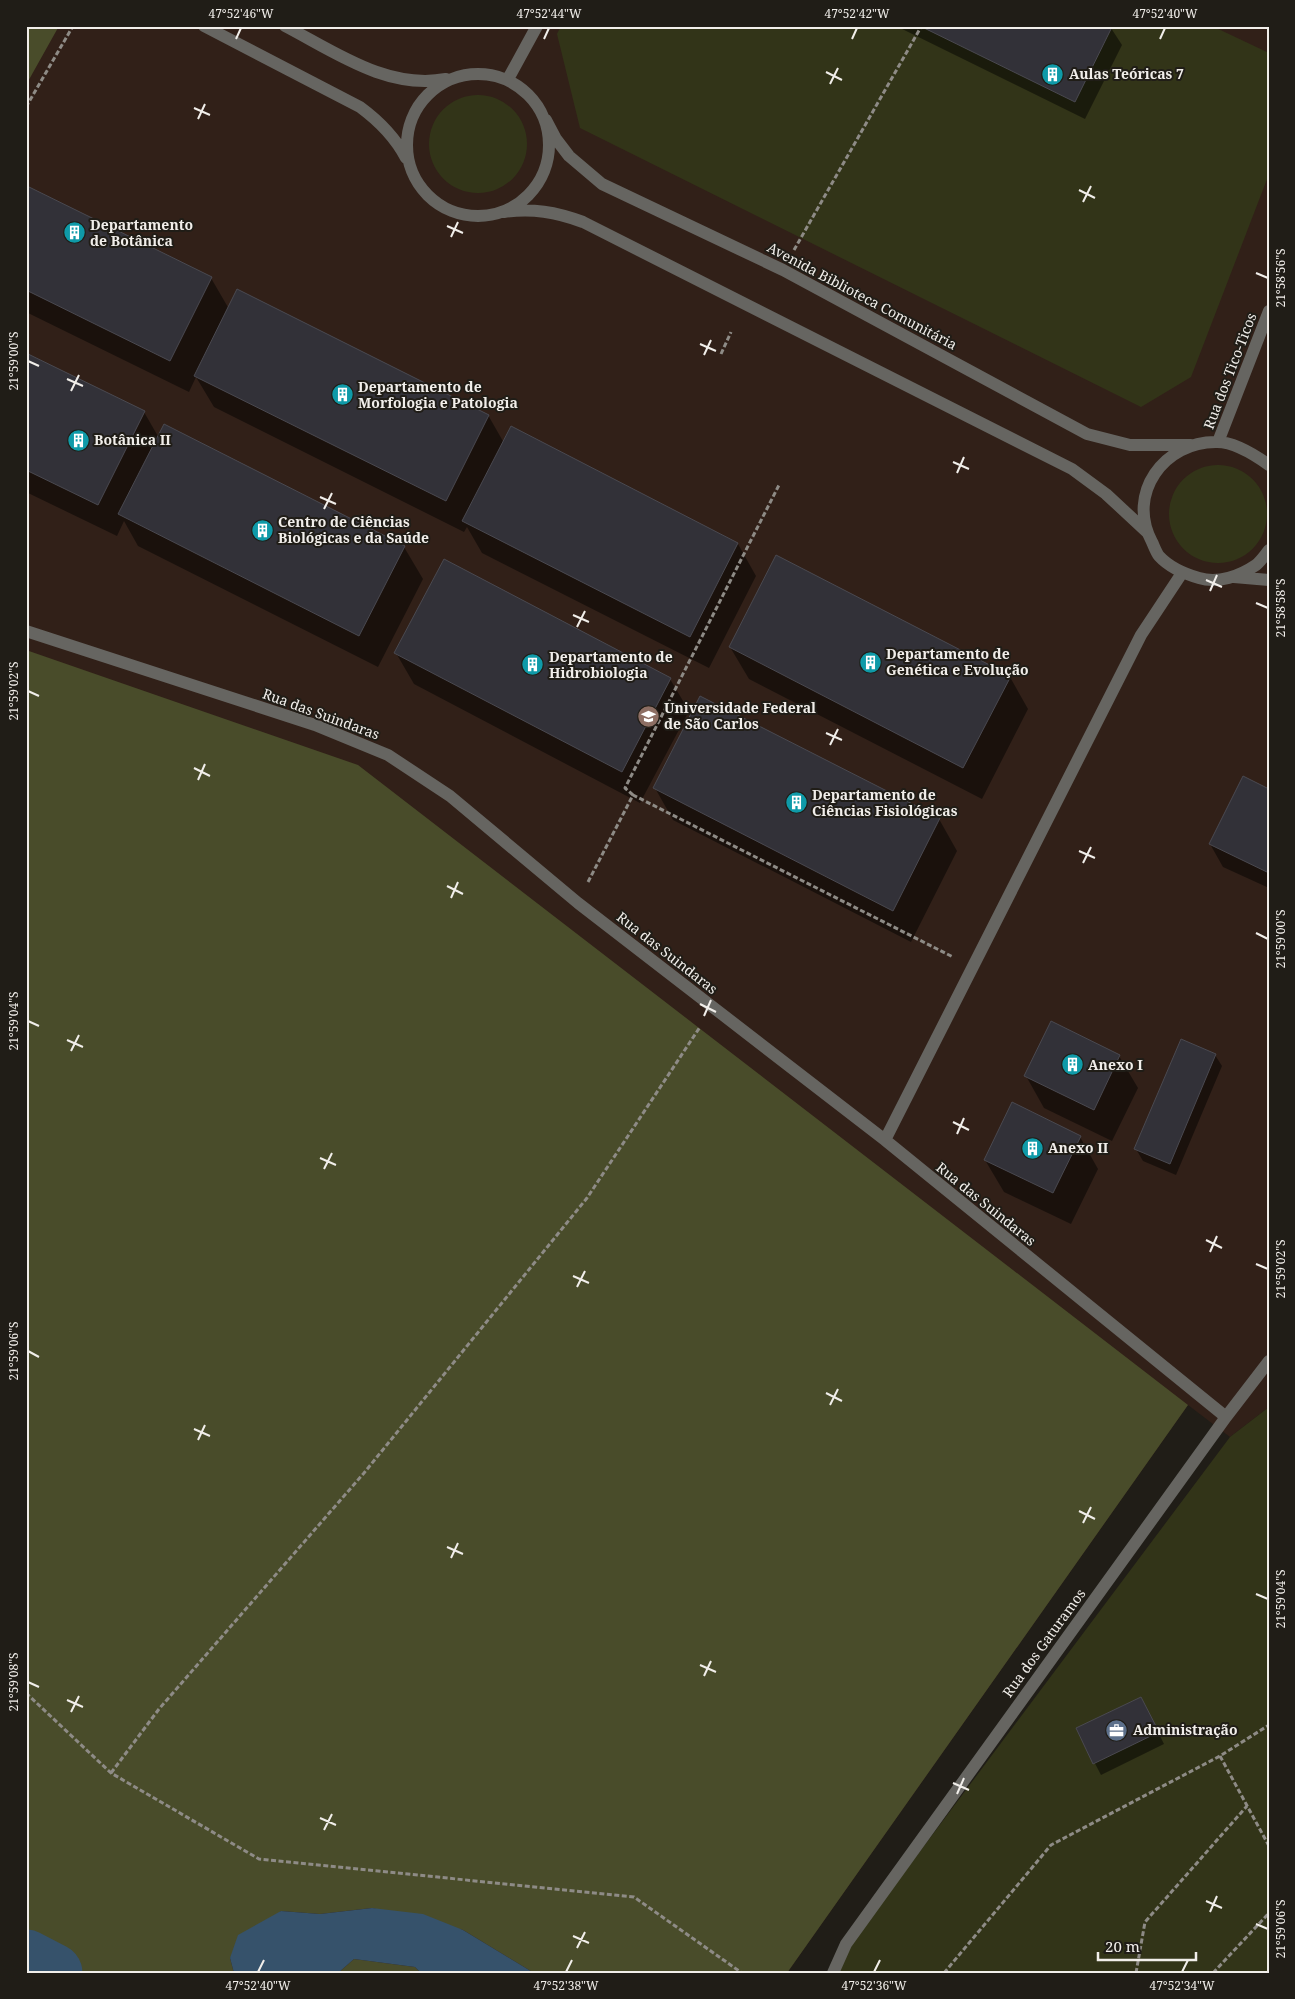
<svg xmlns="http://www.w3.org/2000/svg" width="1295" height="1999" font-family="'Noto Serif',serif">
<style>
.education{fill:#312018}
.green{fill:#323418}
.forest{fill:#494c2a}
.water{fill:#36526b}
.shadow{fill:#0007}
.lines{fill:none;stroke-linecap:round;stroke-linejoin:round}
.river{stroke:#36526b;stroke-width:59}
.building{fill:#323138;stroke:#4a4950}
.path{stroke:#8e8b86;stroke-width:3;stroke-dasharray:5 2.5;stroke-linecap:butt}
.minor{stroke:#666561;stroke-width:12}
.ticks{fill:none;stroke:#f1eeea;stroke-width:2}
.labels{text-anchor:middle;stroke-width:4;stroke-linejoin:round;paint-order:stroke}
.poi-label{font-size:14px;font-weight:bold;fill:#f1eeea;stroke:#201d17;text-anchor:start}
.street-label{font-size:14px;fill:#f1eeea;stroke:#201d17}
.neatline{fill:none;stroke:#f1eeea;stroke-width:2}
.ticks-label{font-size:12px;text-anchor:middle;fill:#f1eeea}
</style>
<rect width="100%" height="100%" fill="#201d17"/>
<!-- education -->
<path class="education" d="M26 26H1269V1407L1230 1437 1188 1405 787 1973H26Z"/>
<!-- green -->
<path class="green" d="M561 26H1212L1269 53V174L1191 377 1141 407 580 128 557 34Z
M429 144a49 49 0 1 1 98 0a49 49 0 1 1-98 0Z
M1169 514a49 49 0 1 1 98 0a49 49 0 1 1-98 0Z
M1269 1407V1973H829L1230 1437Z"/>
<!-- forest -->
<path class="forest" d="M26 26H59L26 85Z
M26 650 358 765 1188 1405 787 1973H534L463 1930 372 1908 320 1914 281 1911 230 1958 234 1973H26Z
M354 1959 415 1967 421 1973H338Z"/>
<!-- water -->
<path class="water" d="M372 1908 423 1914 463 1930 534 1973H421L415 1967 354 1959 338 1973H234L230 1958 238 1935 281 1911 320 1914Z"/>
<!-- shadow -->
<path class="shadow" d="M896 26H1108L1111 28 1122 45 1085 119Z
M28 188 211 278 229 309 488 415 504 443 511 428 738 544 756 576 709 668 482 553 467 527 464 532 214 407 196 377 189 392 26 312V191Z
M26 355 144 412 159 438 404 547 423 579 378 667 138 546 124 521 117 536 26 492Z
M730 647 1010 677 1028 709 982 799 749 679Z
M396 653 670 679 689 711 640 803 414 684Z
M655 788 939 819 957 851 911 942 673 820Z
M1269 790V888L1223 867 1210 844Z
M1215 1055 1222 1066 1176 1175 1143 1161 1136 1149Z
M1119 1056 1138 1088 1112 1141 1044 1108 1026 1076Z
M1080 1137 1098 1169 1071 1224 1004 1192 985 1160Z
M1147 1710 1164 1744 1101 1775 1077 1729Z"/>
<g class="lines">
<!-- river -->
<path class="river" d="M26 1959 53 1973"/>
</g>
<!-- building -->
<path class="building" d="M920 26H1111L1112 27 1075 102Z
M27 186 212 277 170 361 26 290Z
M237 289 489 415 446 501 194 376Z
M26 353 145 411 98 505 26 470Z
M164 424 405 546 359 636 118 514Z
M511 426 738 543 690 637 462 521Z
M776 555 1011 676 963 768 729 647Z
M444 559 671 678 622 772 394 653Z
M700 696 940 818 893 911 653 788Z
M1243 776 1269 789V873L1209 844Z
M1051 1021 1120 1055 1094 1110 1024 1076Z
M1181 1039 1216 1054 1170 1164 1134 1149Z
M1012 1102 1081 1136 1053 1193 984 1160Z
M1141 1697 1159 1732 1093 1764 1076 1728Z"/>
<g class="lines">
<!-- path -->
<path class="path" d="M26 107 73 26
M794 250 921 27
M721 354 731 332
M633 795 625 788 779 485
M588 882 633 795 953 957
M26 1693 111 1773 259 1859 634 1897 742 1973
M1220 1756 1269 1846
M111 1773 159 1709 364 1473 587 1198 700 1027
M944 1973 1051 1845 1220 1756 1269 1725
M1136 1973 1145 1922 1247 1806
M1213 1973 1269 1913"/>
<!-- minor -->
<path class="minor" d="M204 26 360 107C379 121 395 137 406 158
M285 26C335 52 387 90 446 79
M407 145a71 71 0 1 1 142 0a71 71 0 1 1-142 0Z
M508 79 537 26
M546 120 556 139 569 156 602 184 783 270 1087 434 1130 445H1191
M504 212C532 208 556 212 583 222L1072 469 1106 494 1147 532
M1218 442 1269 311
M1269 465C1255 455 1235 442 1217 442 1164 441 1126 494 1152 542 1154 546 1156 552 1159 556 1169 567 1185 574 1199 578 1218 584 1240 576 1256 565 1261 561 1265 555 1269 550
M1234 577 1269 580
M26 631 315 725 388 755 450 796 578 903 885 1140 1226 1417
M885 1140 1141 635 1182 573
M833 1973 846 1944 1226 1417 1269 1361"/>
</g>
<!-- ticks -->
<path class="ticks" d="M236 39 241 28M544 39 549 28M852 39 857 28M1160 39 1165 28M826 72 842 80M830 84 838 68M194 108 210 115M198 119 205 104M1079 190 1095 198M1083 202 1091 186M447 226 463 233M451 237 458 222M1256 273 1268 278M700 344 716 351M704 355 711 340M28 361 39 366M67 379 83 386M71 391 79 375M953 462 969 469M957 473 964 457M320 497 336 504M324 509 332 493M1206 580 1222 587M1210 591 1217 575M1256 603 1268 608M573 615 589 622M577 627 585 611M28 691 39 696M826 733 842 740M830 745 838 729M194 768 210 776M198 780 205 764M1079 851 1095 858M1083 863 1091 847M447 886 463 894M451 898 458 882M1256 933 1268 939M700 1004 716 1012M704 1016 711 1000M28 1021 39 1026M67 1040 83 1047M71 1051 79 1035M953 1122 969 1130M957 1134 964 1118M320 1158 336 1165M324 1169 332 1153M1206 1240 1222 1248M1210 1252 1217 1236M1256 1264 1268 1269M573 1276 589 1283M577 1287 585 1271M28 1351 39 1357M826 1393 842 1401M830 1405 838 1389M194 1429 210 1436M198 1440 205 1425M1079 1511 1095 1519M1083 1523 1091 1507M447 1547 463 1554M451 1558 458 1543M1256 1594 1268 1599M700 1665 716 1672M704 1676 711 1661M28 1682 39 1687M67 1700 83 1707M71 1712 79 1696M953 1783 969 1790M957 1794 964 1778M320 1818 336 1825M324 1830 332 1814M1206 1901 1222 1908M1210 1912 1217 1896M1256 1924 1268 1929M573 1936 589 1943M577 1948 585 1932M258 1972 264 1960M566 1972 572 1960M874 1972 880 1960M1182 1972 1188 1960"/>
<!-- icons -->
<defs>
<symbol id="building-disc" viewBox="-11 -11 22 22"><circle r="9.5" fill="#0f9aa8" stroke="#201d17"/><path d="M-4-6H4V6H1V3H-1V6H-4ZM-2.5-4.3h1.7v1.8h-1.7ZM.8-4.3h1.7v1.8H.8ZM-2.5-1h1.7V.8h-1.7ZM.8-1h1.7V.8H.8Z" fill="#fff"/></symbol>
<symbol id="university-disc" viewBox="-11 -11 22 22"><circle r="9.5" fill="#8d6e63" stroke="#201d17"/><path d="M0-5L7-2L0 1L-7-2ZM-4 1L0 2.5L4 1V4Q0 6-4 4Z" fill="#fff"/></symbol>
<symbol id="office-disc" viewBox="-11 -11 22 22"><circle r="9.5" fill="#5c6f8a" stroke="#201d17"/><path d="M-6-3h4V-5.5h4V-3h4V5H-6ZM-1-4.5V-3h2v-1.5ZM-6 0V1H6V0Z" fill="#fff"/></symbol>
</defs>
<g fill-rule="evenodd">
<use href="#building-disc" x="1040" y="62" width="25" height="25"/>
<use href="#building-disc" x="62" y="220" width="25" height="25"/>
<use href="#building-disc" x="330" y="382" width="25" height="25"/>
<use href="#building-disc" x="66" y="428" width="25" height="25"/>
<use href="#building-disc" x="250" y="518" width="25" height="25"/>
<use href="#building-disc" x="858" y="650" width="25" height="25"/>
<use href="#building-disc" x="520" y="652" width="25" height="25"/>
<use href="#university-disc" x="636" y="704" width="25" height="25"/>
<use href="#building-disc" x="784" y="790" width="25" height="25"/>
<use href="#building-disc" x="1060" y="1052" width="25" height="25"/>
<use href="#building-disc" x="1020" y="1136" width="25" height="25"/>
<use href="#office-disc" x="1104" y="1718" width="25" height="25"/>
</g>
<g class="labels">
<!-- poi labels -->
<g class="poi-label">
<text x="1069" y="79">Aulas Teóricas 7</text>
<text x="90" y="230">Departamento<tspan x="90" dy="16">de Botânica</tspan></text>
<text x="358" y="392">Departamento de<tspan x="358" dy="16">Morfologia e Patologia</tspan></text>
<text x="94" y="445">Botânica II</text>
<text x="278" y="527">Centro de Ciências<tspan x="278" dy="16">Biológicas e da Saúde</tspan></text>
<text x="886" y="659">Departamento de<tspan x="886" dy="16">Genética e Evolução</tspan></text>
<text x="549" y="662">Departamento de<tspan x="549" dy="16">Hidrobiologia</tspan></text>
<text x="664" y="713">Universidade Federal<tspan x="664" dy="16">de São Carlos</tspan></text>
<text x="812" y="800">Departamento de<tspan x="812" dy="16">Ciências Fisiológicas</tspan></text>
<text x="1088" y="1070">Anexo I</text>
<text x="1048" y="1153">Anexo II</text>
<text x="1133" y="1735">Administração</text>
</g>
<!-- street labels -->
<g class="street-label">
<text transform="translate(862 296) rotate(28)" y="5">Avenida Biblioteca Comunitária</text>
<text transform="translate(1230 371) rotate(-69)" y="5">Rua dos Tico-Ticos</text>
<text transform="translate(321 714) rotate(20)" y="5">Rua das Suindaras</text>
<text transform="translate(667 953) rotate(38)" y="5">Rua das Suindaras</text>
<text transform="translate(986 1204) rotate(39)" y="5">Rua das Suindaras</text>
<text transform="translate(1044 1643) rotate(-54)" y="5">Rua dos Gaturamos</text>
</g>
</g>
<!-- border -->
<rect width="1295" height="1999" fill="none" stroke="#201d17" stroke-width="55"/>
<!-- scale -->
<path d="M1098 1952v8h98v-8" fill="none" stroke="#f1eeea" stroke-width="2.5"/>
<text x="1105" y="1952" font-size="15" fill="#f1eeea" stroke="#201d17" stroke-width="4" paint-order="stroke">20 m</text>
<rect x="28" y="28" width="1240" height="1944" class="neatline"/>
<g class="ticks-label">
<text x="241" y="18">47°52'46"W</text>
<text x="549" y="18">47°52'44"W</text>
<text x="857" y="18">47°52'42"W</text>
<text x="1165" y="18">47°52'40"W</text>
<text transform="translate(1281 278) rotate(-90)" y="4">21°58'56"S</text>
<text transform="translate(14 361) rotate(-90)" y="4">21°59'00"S</text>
<text transform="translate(1281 608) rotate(-90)" y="4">21°58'58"S</text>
<text transform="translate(14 691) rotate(-90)" y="4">21°59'02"S</text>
<text transform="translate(1281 939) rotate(-90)" y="4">21°59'00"S</text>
<text transform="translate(14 1021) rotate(-90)" y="4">21°59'04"S</text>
<text transform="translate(1281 1269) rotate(-90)" y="4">21°59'02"S</text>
<text transform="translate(14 1351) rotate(-90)" y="4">21°59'06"S</text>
<text transform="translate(1281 1599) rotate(-90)" y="4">21°59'04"S</text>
<text transform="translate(14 1682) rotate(-90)" y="4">21°59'08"S</text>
<text transform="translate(1281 1929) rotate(-90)" y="4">21°59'06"S</text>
<text x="258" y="1990">47°52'40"W</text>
<text x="566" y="1990">47°52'38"W</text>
<text x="874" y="1990">47°52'36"W</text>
<text x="1182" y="1990">47°52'34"W</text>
</g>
</svg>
